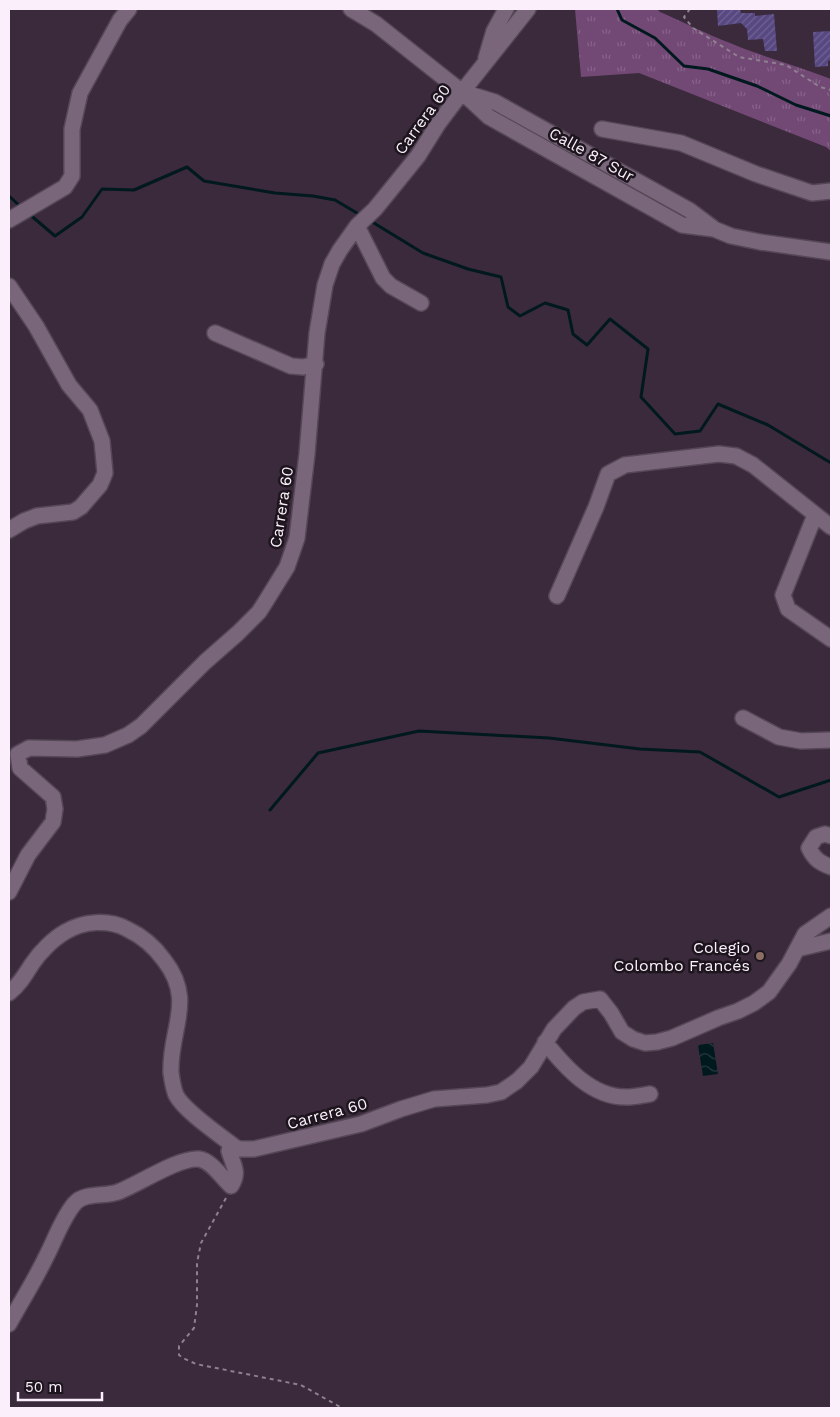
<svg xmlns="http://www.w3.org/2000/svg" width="840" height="1417" font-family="'Work Sans',sans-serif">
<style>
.grass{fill:url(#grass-tufts)}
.water{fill:url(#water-waves)}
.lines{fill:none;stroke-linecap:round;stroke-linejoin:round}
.stream{stroke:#00191e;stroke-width:3}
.building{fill:url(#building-hatch)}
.minor-casing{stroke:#554756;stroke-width:18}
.path{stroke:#8e808f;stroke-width:2;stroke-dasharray:4 4;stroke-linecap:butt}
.minor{stroke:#7a667b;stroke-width:15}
.education-dot{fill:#8d6e63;stroke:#1d151e;stroke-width:2}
.labels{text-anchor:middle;stroke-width:5;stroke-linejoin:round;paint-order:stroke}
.street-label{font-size:16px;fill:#faeffb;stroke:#1d151e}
.poi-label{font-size:16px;fill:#faeffb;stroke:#1d151e;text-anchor:end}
</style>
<defs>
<pattern id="grass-tufts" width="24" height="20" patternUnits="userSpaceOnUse" patternTransform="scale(1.25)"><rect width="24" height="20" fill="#724875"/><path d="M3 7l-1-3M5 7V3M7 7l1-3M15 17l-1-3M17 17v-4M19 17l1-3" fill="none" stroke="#87638a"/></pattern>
<pattern id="water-waves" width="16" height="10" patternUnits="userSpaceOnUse" patternTransform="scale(1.25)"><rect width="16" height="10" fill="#00191e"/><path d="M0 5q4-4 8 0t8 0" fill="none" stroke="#263b40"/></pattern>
<pattern id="building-hatch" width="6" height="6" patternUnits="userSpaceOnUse" patternTransform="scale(1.25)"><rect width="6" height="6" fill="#574881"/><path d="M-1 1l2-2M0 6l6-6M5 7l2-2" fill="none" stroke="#706394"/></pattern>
</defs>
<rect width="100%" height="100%" fill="#3b2a3c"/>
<!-- grass -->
<path class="grass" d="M575 9H657L660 12C683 22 706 34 730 43 763 57 798 66 831 79V151L826 147 639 73 581 77Z"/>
<!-- water -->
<path class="water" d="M713 1043 718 1074 703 1076 698 1045Z"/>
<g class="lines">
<!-- stream -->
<path class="stream" d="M617 9 622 20 655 38 684 66 708 69 757 86 796 105 831 116
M9 196 21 207
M28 213 55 236 82 217 102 189 134 190 187 167 204 181 275 193 313 196 335 200 362 216
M369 220 423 253 468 269 501 277 508 307 520 316 545 303 568 310 573 334 587 345 610 319 648 349 641 397 675 434 700 431 718 404 768 425 831 463
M270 810 318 753 419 731 549 738 640 749 700 752 779 797 831 780"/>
</g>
<!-- building -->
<path class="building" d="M717 9H740L741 13H755V16L774 14 777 51H765L763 39 748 40 747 29 741 23 718 26Z
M831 31V60L828 61V66L815 67 813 32Z"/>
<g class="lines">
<defs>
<path id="minor" d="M351 9 376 24 462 92 489 117 682 225 714 229 731 236 760 242 831 252
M486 58 494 31 506 9
M466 93 495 102 689 210 713 228
M602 129 681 143 756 174 812 193 831 191
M9 220 65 187 72 176V129L80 93 120 20 129 9
M357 226 383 278 391 286 421 303
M9 286 36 326 69 385 90 410 102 441 105 473 100 485 81 507 73 512 37 516 24 521 9 530
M215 333 291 366 303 367 316 364
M815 515 783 595 788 609 831 639
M557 596 596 507 608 474 625 465 719 454 736 456 753 465 831 527
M743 718 779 737 801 741 831 740
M831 836 825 834 816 837 809 848C814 859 820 863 831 867
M9 892 28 855 53 822 55 809 53 797 20 768 18 754 29 748 77 749 105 745 128 735 141 726 205 662 238 633 259 612 266 601 287 567 297 538 307 454 317 333 325 285 332 264 340 250 357 226 375 209 418 156 438 124 462 92 528 9
M797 949 831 941
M9 993C20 984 25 975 32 964 40 952 53 939 65 932 83 921 109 919 127 929 142 936 154 946 164 960 196 1001 169 1029 171 1073 172 1080 173 1088 176 1095 184 1111 220 1135 235 1147L240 1149H254L361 1124 401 1109 434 1099 487 1095 501 1092 517 1081 531 1067 554 1029 574 1008 583 1002 600 999 611 1013 622 1032 633 1039 645 1043 657 1042 672 1038 718 1018 738 1011 754 1003 769 992 789 964 805 934 831 916
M545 1042C565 1067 592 1098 627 1097 635 1097 643 1095 650 1094
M9 1324C21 1302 35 1280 46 1257 55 1240 62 1218 75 1203 85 1192 105 1197 118 1192 139 1184 179 1157 199 1159 212 1161 221 1177 231 1186 240 1172 233 1165 229 1151L231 1144"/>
</defs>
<!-- minor casing -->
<use href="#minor" class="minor-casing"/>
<!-- path -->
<path class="path" d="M690 9 684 17 693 28 739 57 786 65 820 87 831 90
M226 1198 201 1243 197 1263V1305L194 1328 179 1346V1355L183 1358 196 1364 301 1385 342 1408"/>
<!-- minor -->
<use href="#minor" class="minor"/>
</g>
<!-- markers -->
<circle class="education-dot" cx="760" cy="956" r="5"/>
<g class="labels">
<!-- street labels -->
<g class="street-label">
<text transform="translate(422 119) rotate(-54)" y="6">Carrera 60</text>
<text transform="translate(592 154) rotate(29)" y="6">Calle 87 Sur</text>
<text transform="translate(281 507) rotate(-81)" y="6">Carrera 60</text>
<text transform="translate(327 1113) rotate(-15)" y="6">Carrera 60</text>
</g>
<!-- poi labels -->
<g class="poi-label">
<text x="750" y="953">Colegio<tspan x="750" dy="18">Colombo Francés</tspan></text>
</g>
</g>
<!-- border -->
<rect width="840" height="1417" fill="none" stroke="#faeffb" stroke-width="20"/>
<!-- scale -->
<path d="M18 1392v8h84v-8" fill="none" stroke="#faeffb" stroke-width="2.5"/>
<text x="25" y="1392" font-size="15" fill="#faeffb" stroke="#1d151e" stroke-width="4" paint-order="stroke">50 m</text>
</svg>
